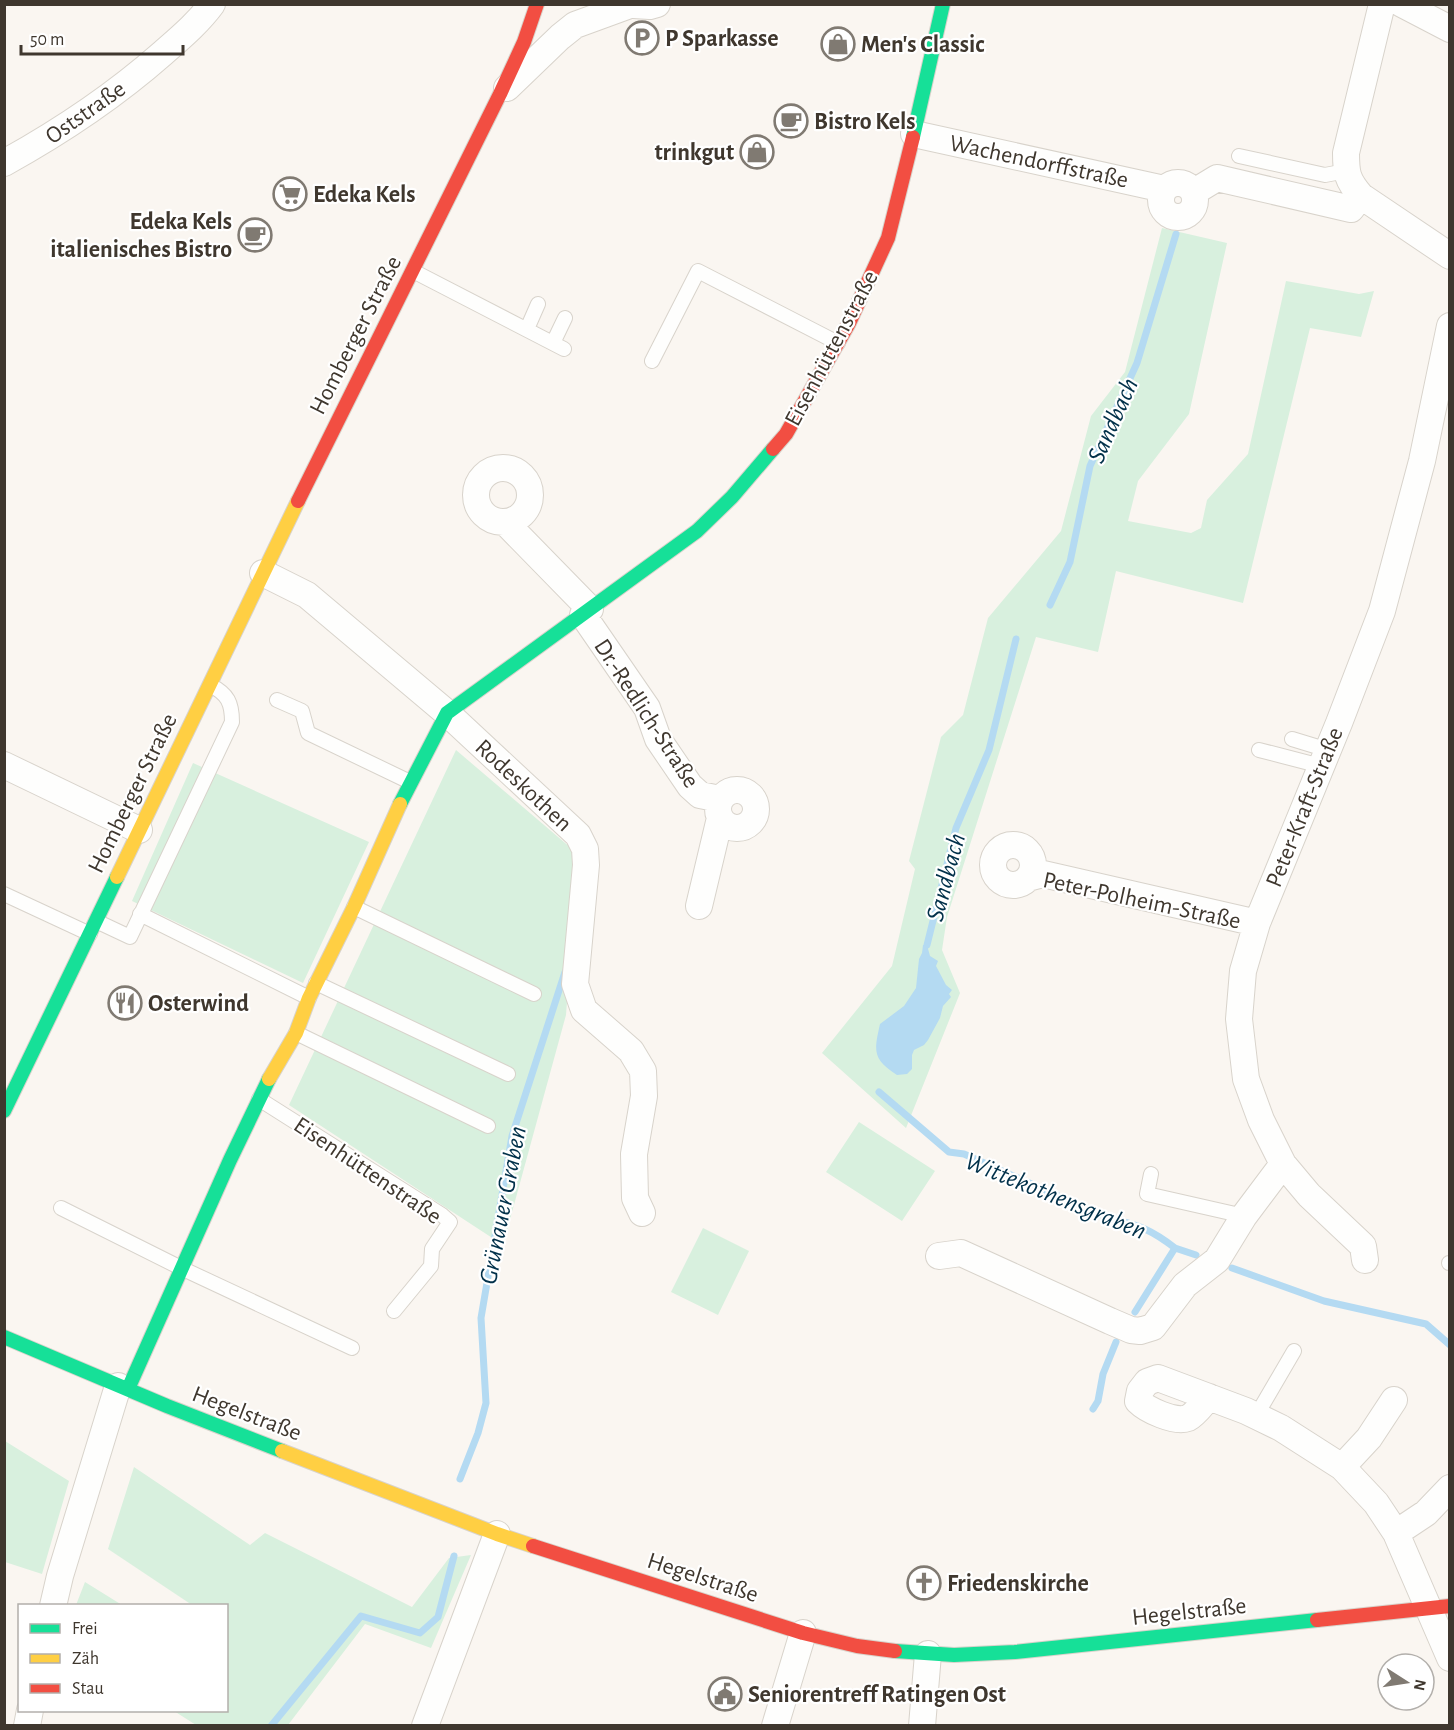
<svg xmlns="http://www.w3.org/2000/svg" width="1454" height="1730" font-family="'Alegreya Sans',sans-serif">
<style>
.green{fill:#d8f0de}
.water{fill:#b4daf2}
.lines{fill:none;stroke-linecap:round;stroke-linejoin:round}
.stream{stroke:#b4daf2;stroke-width:7}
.lane-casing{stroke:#d8d3cb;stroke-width:16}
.street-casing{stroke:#d8d3cb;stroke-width:28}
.fast-casing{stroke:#d8d3cb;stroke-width:16}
.slow-casing{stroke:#d8d3cb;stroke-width:16}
.jam-casing{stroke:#d8d3cb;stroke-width:16}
.lane{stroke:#fefefd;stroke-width:14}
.street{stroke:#fefefd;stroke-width:26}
.fast{stroke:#16e098;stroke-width:14}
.slow{stroke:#ffcf43;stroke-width:14}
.jam{stroke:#f24e42;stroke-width:14}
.labels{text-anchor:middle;stroke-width:4.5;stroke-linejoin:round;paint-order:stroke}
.poi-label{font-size:24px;font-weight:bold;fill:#3f372e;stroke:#fff;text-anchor:start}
.street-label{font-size:24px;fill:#3f372e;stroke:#fff}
.water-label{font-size:26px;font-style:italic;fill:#02314a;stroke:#fff}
</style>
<rect width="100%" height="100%" fill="#faf6f1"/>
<!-- green -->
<path class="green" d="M1162 228 1227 243 1189 414 1138 481 1128 521 1191 533 1201 528 1207 500 1248 454 1286 281 1359 294 1374 291 1361 337 1310 328 1243 603 1116 571 1098 652 1036 637 947 917 942 950 960 993 906 1128 822 1053 892 966 915 869 909 861 941 737 963 715 988 618 1061 531 1091 416 1125 372Z
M456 750 578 854 566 1015 503 1245 289 1105Z
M193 763 369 842 303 983 132 901Z
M859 1122 935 1171 902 1221 826 1172Z
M703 1228 749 1251 718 1315 671 1292Z
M5 1441 69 1481 42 1574 5 1562Z
M134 1467 250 1545 265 1533 412 1607 449 1558 471 1555 431 1648 365 1624 288 1725H196L174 1711 226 1710V1606L192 1605 108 1549Z
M85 1582 122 1605H76Z"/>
<!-- water -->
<path class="water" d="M923 945H927L930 956 938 961 936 966 946 985 952 990 949 994 951 997 943 1006 940 1018 928 1040 924 1045 914 1050 912 1055V1069L907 1074 897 1075C872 1059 874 1051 880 1024L904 1006 916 988 919 959 922 953Z"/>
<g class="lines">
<!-- stream -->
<path class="stream" d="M1050 605 1070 562 1090 466 1137 363 1176 234
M927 945 956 828 989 750 1016 639
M879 1092 949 1152 964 1154 1110 1219C1138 1224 1153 1231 1175 1248L1135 1312
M1175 1248 1196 1255
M1232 1268 1324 1301 1426 1324 1450 1345
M1093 1409 1098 1401 1103 1374 1116 1342
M460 1479 478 1433 486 1403 481 1318 512 1136 565 972
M271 1726 361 1616 420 1633 438 1617 454 1556"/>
<defs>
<path id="lane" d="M1239 156 1325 175 1346 171
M413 271 564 349
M527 329 538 304
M553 343 565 318
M652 361 698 271 838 343
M277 700 302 711 308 733 410 782
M1292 739 1328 750
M1259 750 1321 766
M4 894 90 934
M354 907 534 994
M140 914 309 998
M96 921 130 937 232 722C232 703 228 694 210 685
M316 983 508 1074
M296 1033 488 1126
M259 1099 442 1215 450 1222 432 1249 431 1266 394 1311
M1151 1174 1147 1194 1244 1216
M61 1208 181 1268 352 1348
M1449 1263H1450
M1256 1416 1294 1351"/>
<path id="street" d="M617 4 650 6 657 4
M1382 4 1346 153C1346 173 1347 180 1361 196L1450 256
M1402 4 1450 29
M507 88 560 37 575 25 627 6
M914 134 1164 189
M4 163C62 131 113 97 163 53 180 38 198 23 212 4
M1161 200a17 17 0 1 1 34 0a17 17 0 1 1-34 0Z
M1194 192 1217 178 1351 209 1361 196
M476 495a27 27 0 1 1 54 0a27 27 0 1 1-54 0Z
M505 522 590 609
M263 573 307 595 447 713 578 835 585 849 586 865 575 984 584 1010 631 1051 643 1071 644 1096 634 1154 635 1198 642 1213
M583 615 647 708 658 739 690 786 700 795 720 799
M4 765 139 830
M718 809a19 19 0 1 1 38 0a19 19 0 1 1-38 0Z
M993 865a20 20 0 1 1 40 0a20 20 0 1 1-40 0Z
M1028 878 1043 874 1257 923
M699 906 720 818
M939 1256 961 1253 1110 1321 1131 1330 1140 1331 1153 1327 1185 1285 1217 1260 1244 1216 1283 1164
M1365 1260 1363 1246 1309 1195 1283 1164 1261 1120 1246 1079 1239 1019 1243 971 1257 923 1339 723 1382 611 1422 461 1450 326
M1209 1397C1203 1403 1196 1414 1188 1418 1175 1423 1147 1410 1138 1401L1140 1391 1147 1382 1158 1378 1246 1411 1281 1428 1342 1467 1376 1503 1396 1533 1450 1658
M1342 1467 1369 1438 1394 1400
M1396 1533 1426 1513 1450 1488
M53 1606 60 1576 118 1386
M27 1726 30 1710
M425 1726 497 1534
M775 1726 803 1633
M922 1726 928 1654"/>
<path id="fast" d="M913 137 943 4
M400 804 447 713 697 531 732 497 773 449
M4 1111 117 877
M4 1337 167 1406 282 1451
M128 1389 230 1160 269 1079
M895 1651 954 1655 1015 1652 1317 1620"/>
<path id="slow" d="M117 877 298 501
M269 1079 296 1033 309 998 354 907 400 804
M282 1451 497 1534 533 1546"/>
<path id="jam" d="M773 449 786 434 849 323 888 238 913 137
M298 501 500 94 524 42 537 4
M533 1546 803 1633 857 1646 895 1651
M1317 1620 1450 1606"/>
</defs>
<!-- lane casing -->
<use href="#lane" class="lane-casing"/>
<!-- street casing -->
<use href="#street" class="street-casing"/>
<!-- fast casing -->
<use href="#fast" class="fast-casing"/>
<!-- slow casing -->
<use href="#slow" class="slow-casing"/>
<!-- jam casing -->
<use href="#jam" class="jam-casing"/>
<!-- lane -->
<use href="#lane" class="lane"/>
<!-- street -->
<use href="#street" class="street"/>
<!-- fast -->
<use href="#fast" class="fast"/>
<!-- slow -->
<use href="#slow" class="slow"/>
<!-- jam -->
<use href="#jam" class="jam"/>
</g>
<!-- icons -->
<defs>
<symbol id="parking-ring" viewBox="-11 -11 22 22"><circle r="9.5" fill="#fff" stroke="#807a72" stroke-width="1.5"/><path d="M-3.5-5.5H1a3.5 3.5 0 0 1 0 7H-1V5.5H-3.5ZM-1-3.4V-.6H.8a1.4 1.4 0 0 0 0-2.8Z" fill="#807a72"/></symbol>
<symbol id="shop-ring" viewBox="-11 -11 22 22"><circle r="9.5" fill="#fff" stroke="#807a72" stroke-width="1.5"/><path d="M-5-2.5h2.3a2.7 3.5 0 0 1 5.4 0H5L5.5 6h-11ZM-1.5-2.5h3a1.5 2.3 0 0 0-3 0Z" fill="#807a72"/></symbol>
<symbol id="cafe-ring" viewBox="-11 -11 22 22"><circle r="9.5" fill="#fff" stroke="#807a72" stroke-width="1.5"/><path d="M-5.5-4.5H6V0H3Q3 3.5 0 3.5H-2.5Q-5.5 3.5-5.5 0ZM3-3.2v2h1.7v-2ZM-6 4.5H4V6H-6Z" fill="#807a72"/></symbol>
<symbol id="supermarket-ring" viewBox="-11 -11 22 22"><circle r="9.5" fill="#fff" stroke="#807a72" stroke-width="1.5"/><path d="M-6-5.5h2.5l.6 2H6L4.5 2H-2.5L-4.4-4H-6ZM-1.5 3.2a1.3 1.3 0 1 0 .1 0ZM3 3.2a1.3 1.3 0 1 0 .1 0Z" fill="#807a72"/></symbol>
<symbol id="restaurant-ring" viewBox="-11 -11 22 22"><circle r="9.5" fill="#fff" stroke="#807a72" stroke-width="1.5"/><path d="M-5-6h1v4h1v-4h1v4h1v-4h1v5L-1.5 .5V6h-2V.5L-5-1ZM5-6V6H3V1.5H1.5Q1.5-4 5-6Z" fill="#807a72"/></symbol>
<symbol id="church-ring" viewBox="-11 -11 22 22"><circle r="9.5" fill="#fff" stroke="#807a72" stroke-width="1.5"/><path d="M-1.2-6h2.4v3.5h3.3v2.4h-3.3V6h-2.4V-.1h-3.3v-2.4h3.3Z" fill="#807a72"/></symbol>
<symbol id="civic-ring" viewBox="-11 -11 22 22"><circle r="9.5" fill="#fff" stroke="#807a72" stroke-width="1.5"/><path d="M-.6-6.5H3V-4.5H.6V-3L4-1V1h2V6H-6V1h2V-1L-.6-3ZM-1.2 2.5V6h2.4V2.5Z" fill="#807a72"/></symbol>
</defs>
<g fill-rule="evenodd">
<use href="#parking-ring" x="623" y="19" width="38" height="38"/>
<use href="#shop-ring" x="819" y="25" width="38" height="38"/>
<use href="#cafe-ring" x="772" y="102" width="38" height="38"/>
<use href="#shop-ring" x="738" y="133" width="38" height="38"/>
<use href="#supermarket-ring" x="271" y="175" width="38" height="38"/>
<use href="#cafe-ring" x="236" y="216" width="38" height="38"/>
<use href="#restaurant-ring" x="106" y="984" width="38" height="38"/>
<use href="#church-ring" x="905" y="1564" width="38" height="38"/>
<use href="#civic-ring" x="706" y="1675" width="38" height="38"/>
</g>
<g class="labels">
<!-- poi labels -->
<g class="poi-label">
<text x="665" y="46">P Sparkasse</text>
<text x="861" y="52">Men's Classic</text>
<text x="814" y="129">Bistro Kels</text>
<text x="734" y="160" text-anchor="end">trinkgut</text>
<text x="313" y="202">Edeka Kels</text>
<text x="232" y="229" text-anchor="end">Edeka Kels<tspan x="232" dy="28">italienisches Bistro</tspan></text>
<text x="148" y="1011">Osterwind</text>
<text x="947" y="1591">Friedenskirche</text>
<text x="748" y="1702">Seniorentreff Ratingen Ost</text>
</g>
<!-- street labels -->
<g class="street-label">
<text transform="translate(85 112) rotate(-35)" y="8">Oststraße</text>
<text transform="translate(1039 161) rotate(12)" y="8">Wachendorffstraße</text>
<text transform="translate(355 335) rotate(-63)" y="8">Homberger Straße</text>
<text transform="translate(831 348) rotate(-62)" y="8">Eisenhüttenstraße</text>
<text transform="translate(647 713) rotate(57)" y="8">Dr.-Redlich-Straße</text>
<text transform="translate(524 785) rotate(43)" y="8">Rodeskothen</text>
<text transform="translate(132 793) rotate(-64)" y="8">Homberger Straße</text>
<text transform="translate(1304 807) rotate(-68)" y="8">Peter-Kraft-Straße</text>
<text transform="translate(1142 900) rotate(12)" y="8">Peter-Polheim-Straße</text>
<text transform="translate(368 1170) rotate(34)" y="8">Eisenhüttenstraße</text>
<text transform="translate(247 1413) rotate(21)" y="8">Hegelstraße</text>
<text transform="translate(703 1577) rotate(18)" y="8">Hegelstraße</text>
<text transform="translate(1189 1611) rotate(-6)" y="8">Hegelstraße</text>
</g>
<!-- water labels -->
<g class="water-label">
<text transform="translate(1112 420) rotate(-66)" y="9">Sandbach</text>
<text transform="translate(945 877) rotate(-75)" y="9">Sandbach</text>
<text transform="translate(1056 1195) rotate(22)" y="9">Wittekothensgraben</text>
<text transform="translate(502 1205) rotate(-79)" y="9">Grünauer Graben</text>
</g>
</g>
<!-- border -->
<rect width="1454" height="1730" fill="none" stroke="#3f372e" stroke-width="12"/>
<!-- legend -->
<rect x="18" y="1604" width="210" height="108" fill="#ffffff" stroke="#b2afab" stroke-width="1.5"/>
<rect x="30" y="1624" width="30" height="9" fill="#16e098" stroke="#b2afab" stroke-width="1.5"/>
<text x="72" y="1634" font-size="18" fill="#3f372e">Frei</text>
<rect x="30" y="1654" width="30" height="9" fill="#ffcf43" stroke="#b2afab" stroke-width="1.5"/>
<text x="72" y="1664" font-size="18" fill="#3f372e">Zäh</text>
<rect x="30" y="1684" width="30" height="9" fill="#f24e42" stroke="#b2afab" stroke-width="1.5"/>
<text x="72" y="1694" font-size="18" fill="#3f372e">Stau</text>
<!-- north arrow -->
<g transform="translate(1406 1682) rotate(102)"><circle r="28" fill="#ffffff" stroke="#b2afab" stroke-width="1.5"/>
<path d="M0-4.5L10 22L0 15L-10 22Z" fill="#807a72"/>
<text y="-9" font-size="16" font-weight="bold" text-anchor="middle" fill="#3f372e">N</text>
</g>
<!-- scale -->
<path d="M21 45v9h162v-9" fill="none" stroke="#3f372e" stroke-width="3"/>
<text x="30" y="45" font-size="18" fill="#3f372e" stroke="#ffffff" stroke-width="4.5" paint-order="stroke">50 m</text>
</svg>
